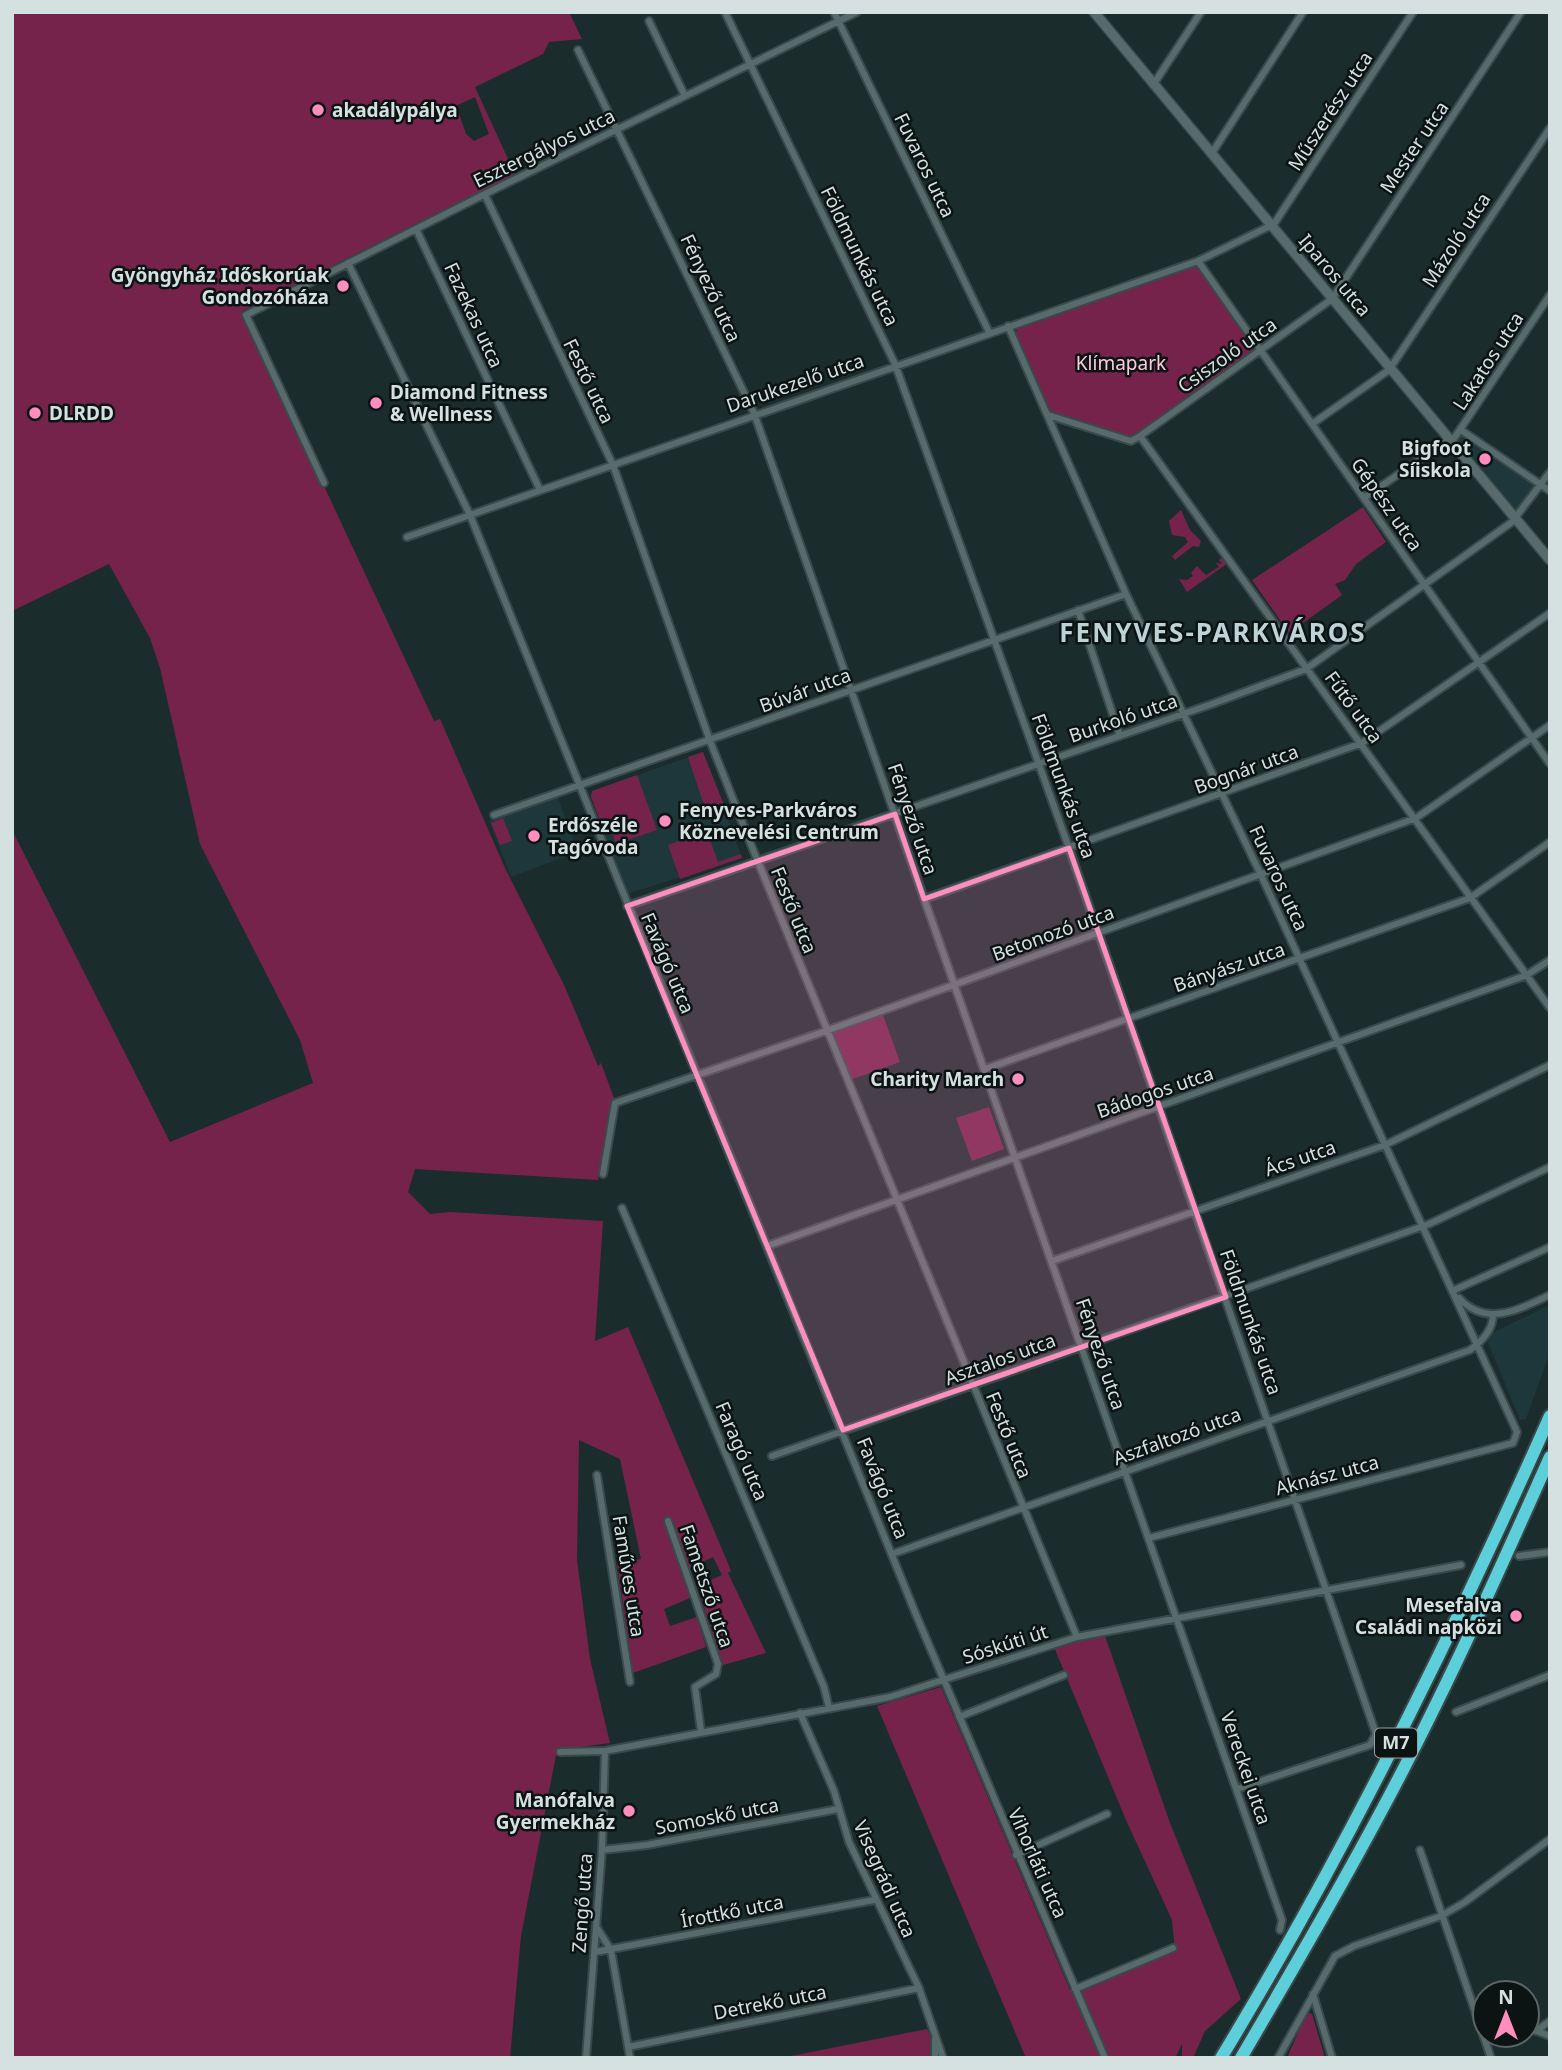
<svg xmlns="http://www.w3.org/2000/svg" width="1562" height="2070" font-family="'Noto Sans',sans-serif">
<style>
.built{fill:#1d373a}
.green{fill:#76234b;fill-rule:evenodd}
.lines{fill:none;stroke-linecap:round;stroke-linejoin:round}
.street-casing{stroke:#3a494a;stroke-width:10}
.secondary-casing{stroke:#3a494a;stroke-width:12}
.highway-casing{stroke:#3a494a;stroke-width:16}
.street{stroke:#586b6c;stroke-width:6}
.secondary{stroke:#586b6c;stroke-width:9}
.highway{stroke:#5dcfda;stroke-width:12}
.marked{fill:#fe8ebd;fill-opacity:0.2;stroke:#fe8ebd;stroke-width:5;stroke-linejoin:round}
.poi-dot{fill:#fe8ebd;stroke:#0b1313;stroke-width:2.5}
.labels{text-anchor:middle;stroke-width:5;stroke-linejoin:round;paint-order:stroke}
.shield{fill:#0b1313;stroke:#98a2a3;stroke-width:2}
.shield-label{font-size:18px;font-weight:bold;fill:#d5e0e1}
.poi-label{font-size:19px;font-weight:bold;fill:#d5e0e1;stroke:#0b1313;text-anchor:start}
.street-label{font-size:19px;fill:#d5e0e1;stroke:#0b1313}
.park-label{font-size:19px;fill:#fdcbdd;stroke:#0b1313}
.district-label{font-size:26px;font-weight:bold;letter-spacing:2px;fill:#bed3d5;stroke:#0b1313}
</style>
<rect width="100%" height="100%" fill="#1b2c2d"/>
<!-- built -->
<path class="built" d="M1463 436 1535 485 1515 510 1458 440Z
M703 752 742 858 627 894 591 797 592 791Z
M557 795 578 852 511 877 489 821Z
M1550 1305V1352L1526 1419 1520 1420 1488 1343 1490 1334Z"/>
<!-- green -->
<path class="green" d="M12 12H569L582 39 549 42 543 54 475 87 515 174 242 311 434 721 440 719 505 868 565 987 598 1066 601 1063 617 1106 598 1180 415 1169 408 1192 430 1214 450 1212 603 1221 595 1341 628 1327 727 1561 731 1571 728 1573 766 1653 723 1665 697 1586 722 1575 713 1557 683 1571 690 1598 664 1609 670 1626 697 1617 706 1647 633 1673 617 1563 641 1559 620 1459 579 1440 577 1560 590 1659 610 1743 557 1750 521 1936 510 2058H12V830L170 1142 313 1083 300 1040 200 844 160 668 150 638 109 564 12 611ZM475 97 489 134 474 141 466 134 459 114 453 111 458 105Z
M1197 264 1259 351 1132 438 1049 413 1015 335 1018 326Z
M1363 507 1386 542 1356 564 1345 580 1335 584 1342 595 1289 633 1252 580Z
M1181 510 1190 530 1201 541 1199 547 1193 546 1175 560 1172 556 1188 542 1185 537 1172 535 1169 521Z
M1224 557 1228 563 1187 592 1179 579 1187 580 1193 576 1191 573 1197 566 1206 575 1219 567 1216 563 1222 564 1219 560Z
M703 752 724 805 706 811 688 757Z
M637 775 657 830 616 844 610 826 603 828 591 797 592 791Z
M503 818 512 841 500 845 491 823Z
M707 831 718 862 741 854 742 858 680 879 668 845Z
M883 1015 900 1062 850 1080 830 1033Z
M989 1107 1004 1149 972 1161 956 1118Z
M1105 1636 1170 1823 1241 1999 1205 2031 1193 2058H1182V2044L1175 2058H1026L877 1706 941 1687 1070 1990 1175 1950 1172 1920 1126 1820 1054 1647Z
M1307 2012 1312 2014 1325 2058H1287Z
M927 2029 942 2058H781Z"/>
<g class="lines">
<defs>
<path id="street" d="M725 12 895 364 1069 848 1376 1734 1370 1745 1237 1789
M834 12 989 332
M649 21 685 96
M578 50 754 413 1282 1920 1280 1930
M1153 85 1201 12
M1212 153 1303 12
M485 195 613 465 710 741 754 852 1077 1637
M416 229 540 490
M1198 261 1550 764
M348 263 470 515 917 1617 1105 2058
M1008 326 1126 594 1261 875 1517 1432 1513 1443 1149 1538
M1048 415 1131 441 1140 436 1550 1008
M1312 424 1389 370 1550 128
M1461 430 1550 491
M1140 436 1332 299 1521 12
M1451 443 1550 295
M324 483 246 315 491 191 857 12
M1364 498 1448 440
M407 537 1198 261 1274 224 1413 12
M1078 610 1120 736
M494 815 1126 594
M924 899 1362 743 1550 613
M627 906 1212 704 1306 669 1512 522 1550 472
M985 1069 1470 898 1550 842
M603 1174 615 1103 826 1031 1416 818 1550 725
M622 1208 824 1687 829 1708
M767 1246 1527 975 1550 960
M1052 1261 1385 1145 1550 1065
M1452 1291 1550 1247
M1459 1298C1487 1328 1519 1309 1550 1295
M772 1456 1429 1224 1550 1167
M597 1475 630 1682
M668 1521 718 1664 716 1674 695 1687 701 1731
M892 1554 1470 1350C1481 1342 1493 1330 1493 1315
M1519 1556 1550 1552
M1456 1712 1550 1675
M800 1713 834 1791 849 1842 919 1988 943 2058
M959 1717 1064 1675
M560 1752 605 1751 890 1697 1077 1637 1461 1565
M602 1850 647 1845 838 1809
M1420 1850 1491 2058
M1016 1855 1107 1814
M597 1928 611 1950 630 2058
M595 1952 874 1900
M1075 1989 1173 1948
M1313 1994 1332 2058
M1527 2027 1550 2036
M1536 2031 1550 2021
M935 2039V2058
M628 2047 919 1988
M586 2058 602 1850 605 1751
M1278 2058 1335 1956 1354 1946 1441 1916 1465 1902 1550 1839"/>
<path id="secondary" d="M1094 12 1550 560"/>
<path id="highway" d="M1221 2058C1346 1852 1452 1637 1550 1416
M1241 2058C1293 1969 1345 1880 1393 1789 1450 1681 1500 1569 1550 1457"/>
</defs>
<!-- street casing -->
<use href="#street" class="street-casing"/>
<!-- secondary casing -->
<use href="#secondary" class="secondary-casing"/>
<!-- highway casing -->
<use href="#highway" class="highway-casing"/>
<!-- street -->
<use href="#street" class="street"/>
<!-- secondary -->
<use href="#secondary" class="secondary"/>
<!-- highway -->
<use href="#highway" class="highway"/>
</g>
<!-- marked area -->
<path class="marked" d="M895 814 924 899 1069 848 1226 1297 843 1430 627 906Z"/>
<!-- markers -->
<g class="poi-dot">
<circle cx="318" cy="110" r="7"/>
<circle cx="343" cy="286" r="7"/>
<circle cx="376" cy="403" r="7"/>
<circle cx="35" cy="413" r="7"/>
<circle cx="1485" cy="459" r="7"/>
<circle cx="665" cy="821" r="7"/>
<circle cx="534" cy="836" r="7"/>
<circle cx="1018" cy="1079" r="7"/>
<circle cx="1516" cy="1616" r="7"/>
<circle cx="629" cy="1811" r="7"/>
</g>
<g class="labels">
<!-- shield labels -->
<rect class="shield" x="1375" y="1728.5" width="42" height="29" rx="5"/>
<g class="shield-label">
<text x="1396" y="1749">M7</text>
</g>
<!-- poi labels -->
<g class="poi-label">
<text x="332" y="117">akadálypálya</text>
<text x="329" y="282" text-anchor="end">Gyöngyház Időskorúak<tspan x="329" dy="22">Gondozóháza</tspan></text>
<text x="390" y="399">Diamond Fitness<tspan x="390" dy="22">&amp; Wellness</tspan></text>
<text x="49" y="420">DLRDD</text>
<text x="1471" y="455" text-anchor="end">Bigfoot<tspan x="1471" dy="22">Síiskola</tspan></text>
<text x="679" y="817">Fenyves-Parkváros<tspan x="679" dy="22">Köznevelési Centrum</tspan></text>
<text x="548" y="832">Erdőszéle<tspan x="548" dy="22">Tagóvoda</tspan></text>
<text x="1004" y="1086" text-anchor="end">Charity March</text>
<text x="1502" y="1612" text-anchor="end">Mesefalva<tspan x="1502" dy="22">Családi napközi</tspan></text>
<text x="615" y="1807" text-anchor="end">Manófalva<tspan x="615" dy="22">Gyermekház</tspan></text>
</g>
<!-- street labels -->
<g class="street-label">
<text transform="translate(1330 111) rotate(-57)" y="7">Műszerész utca</text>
<text transform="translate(1414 147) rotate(-56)" y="7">Mester utca</text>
<text transform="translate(544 148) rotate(-26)" y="7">Esztergályos utca</text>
<text transform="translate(925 165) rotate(64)" y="7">Fuvaros utca</text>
<text transform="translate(1456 240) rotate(-57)" y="7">Mázoló utca</text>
<text transform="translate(860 256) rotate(64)" y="7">Földmunkás utca</text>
<text transform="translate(1335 275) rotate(50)" y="7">Iparos utca</text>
<text transform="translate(711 288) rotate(65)" y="7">Fényező utca</text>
<text transform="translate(474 315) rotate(65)" y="7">Fazekas utca</text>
<text transform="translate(1227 355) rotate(-35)" y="7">Csiszoló utca</text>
<text transform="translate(1488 361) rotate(-57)" y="7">Lakatos utca</text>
<text transform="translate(589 381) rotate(64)" y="7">Festő utca</text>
<text transform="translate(795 383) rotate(-19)" y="7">Darukezelő utca</text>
<text transform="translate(1387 504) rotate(55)" y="7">Gépész utca</text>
<text transform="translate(805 690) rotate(-20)" y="7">Búvár utca</text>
<text transform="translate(1354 707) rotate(54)" y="7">Fűtő utca</text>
<text transform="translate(1123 718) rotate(-19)" y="7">Burkoló utca</text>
<text transform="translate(1246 769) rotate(-20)" y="7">Bognár utca</text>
<text transform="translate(1064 786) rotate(70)" y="7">Földmunkás utca</text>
<text transform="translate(913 819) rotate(71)" y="7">Fényező utca</text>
<text transform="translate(1279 878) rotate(65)" y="7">Fuvaros utca</text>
<text transform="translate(794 910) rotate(68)" y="7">Festő utca</text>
<text transform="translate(1053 933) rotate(-20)" y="7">Betonozó utca</text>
<text transform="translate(668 963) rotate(67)" y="7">Favágó utca</text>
<text transform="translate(1229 967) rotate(-19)" y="7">Bányász utca</text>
<text transform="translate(1155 1092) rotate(-19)" y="7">Bádogos utca</text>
<text transform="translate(1300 1158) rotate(-19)" y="7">Ács utca</text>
<text transform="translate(1251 1322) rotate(71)" y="7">Földmunkás utca</text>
<text transform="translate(1101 1354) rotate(71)" y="7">Fényező utca</text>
<text transform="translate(1000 1359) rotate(-20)" y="7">Asztalos utca</text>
<text transform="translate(1009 1435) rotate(68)" y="7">Festő utca</text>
<text transform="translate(1177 1436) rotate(-20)" y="7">Aszfaltozó utca</text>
<text transform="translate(742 1451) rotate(67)" y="7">Faragó utca</text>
<text transform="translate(1327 1475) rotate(-15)" y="7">Aknász utca</text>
<text transform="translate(883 1488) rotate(68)" y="7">Favágó utca</text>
<text transform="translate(629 1576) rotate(81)" y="7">Faműves utca</text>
<text transform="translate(707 1586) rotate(71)" y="7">Fametsző utca</text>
<text transform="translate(1005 1644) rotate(-18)" y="7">Sóskúti út</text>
<text transform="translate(1246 1768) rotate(71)" y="7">Vereckei utca</text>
<text transform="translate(717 1816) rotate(-11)" y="7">Somoskő utca</text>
<text transform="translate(1038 1863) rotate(66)" y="7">Vihorláti utca</text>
<text transform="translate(885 1879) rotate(66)" y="7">Visegrádi utca</text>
<text transform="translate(582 1903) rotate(-86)" y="7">Zengő utca</text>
<text transform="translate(732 1911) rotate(-11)" y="7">Írottkő utca</text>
<text transform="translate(770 2002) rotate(-11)" y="7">Detrekő utca</text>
</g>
<!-- park labels -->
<g class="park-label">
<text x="1121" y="370">Klímapark</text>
</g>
<!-- district labels -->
<g class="district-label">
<text x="1213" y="642">FENYVES-PARKVÁROS</text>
</g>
</g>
<!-- border -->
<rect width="1562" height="2070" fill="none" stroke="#d5e0e1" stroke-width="28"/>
<!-- north arrow -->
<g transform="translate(1506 2014)"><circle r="33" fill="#0b1313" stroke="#5c6565" stroke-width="2"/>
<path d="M0-5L12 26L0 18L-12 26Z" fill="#fe8ebd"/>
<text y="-10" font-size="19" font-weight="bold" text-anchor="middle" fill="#d5e0e1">N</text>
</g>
</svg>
